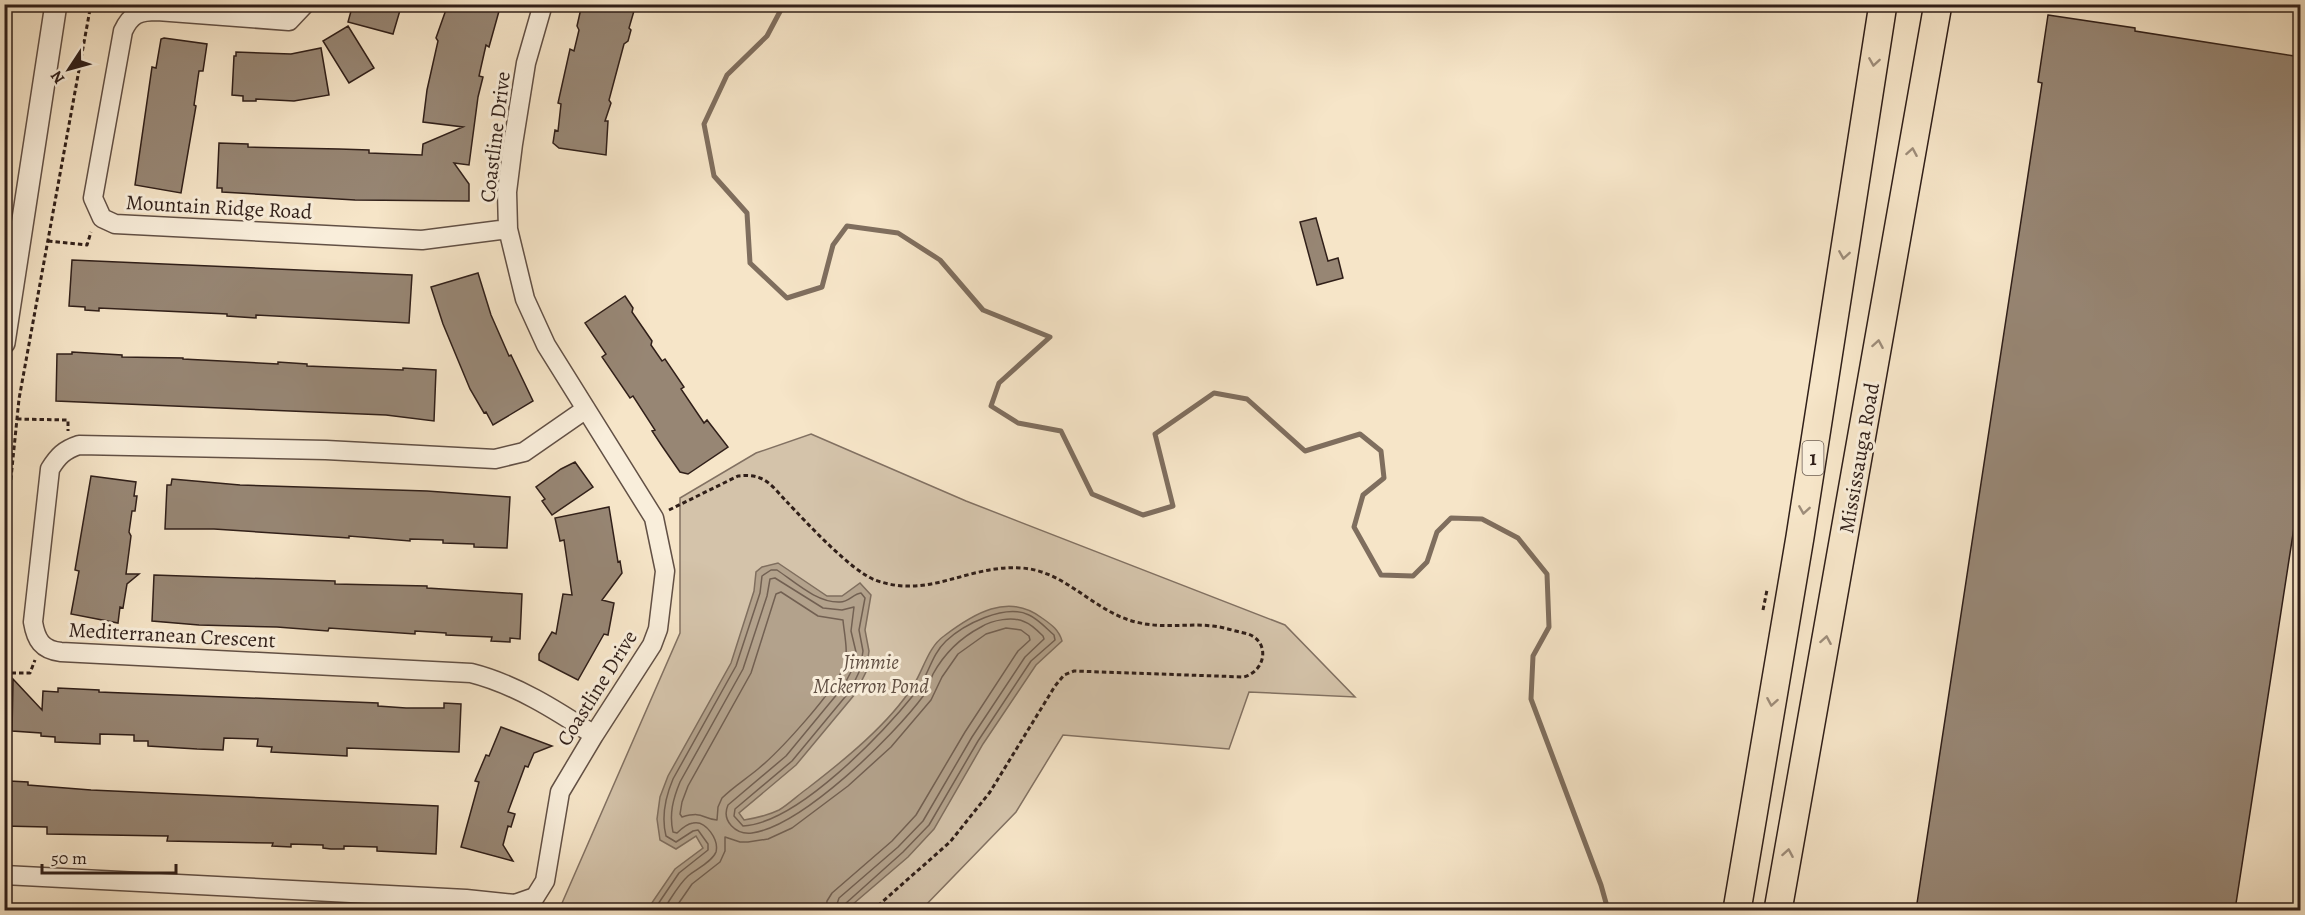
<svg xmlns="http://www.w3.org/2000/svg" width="2305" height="915" font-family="Alegreya,serif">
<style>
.green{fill:#d4c3aa;stroke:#827162;stroke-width:1.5}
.water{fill:#b3a28c;stroke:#7f6e5e;stroke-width:1.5}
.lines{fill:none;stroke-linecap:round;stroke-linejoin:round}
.shore{stroke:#726052;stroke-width:1.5}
.stream{stroke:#7f6e5e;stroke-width:5}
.building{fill:#978674;stroke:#301f19;stroke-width:1.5}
.minor-casing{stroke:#625045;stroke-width:21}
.tertiary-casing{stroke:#625045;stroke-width:24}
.primary-casing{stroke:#301f19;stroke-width:30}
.path{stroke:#301f19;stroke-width:3;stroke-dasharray:4.5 3;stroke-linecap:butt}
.minor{stroke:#f9eedb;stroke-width:18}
.tertiary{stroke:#f9eedb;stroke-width:21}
.primary{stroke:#f6e5c8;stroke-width:27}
.oneway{stroke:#9d8c79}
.labels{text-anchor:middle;stroke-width:6;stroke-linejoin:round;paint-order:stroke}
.shield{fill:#f9eedb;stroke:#6c5d53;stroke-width:1.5}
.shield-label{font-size:20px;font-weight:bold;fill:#301f19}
.street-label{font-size:21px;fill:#301f19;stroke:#f9eedb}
.park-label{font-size:21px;font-style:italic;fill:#615044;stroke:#f9eedb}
</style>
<rect width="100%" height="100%" fill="#f6e5c8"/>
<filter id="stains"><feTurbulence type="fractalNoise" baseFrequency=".00333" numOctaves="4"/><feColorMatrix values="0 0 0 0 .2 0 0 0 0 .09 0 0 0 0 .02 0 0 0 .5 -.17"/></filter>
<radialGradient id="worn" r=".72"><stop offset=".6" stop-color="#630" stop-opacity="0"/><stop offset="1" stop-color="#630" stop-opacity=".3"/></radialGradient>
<!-- green -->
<path class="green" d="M811 434 966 501 1285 625 1355 697 1249 692 1229 749 1063 735 1016 812 921 910H559L680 633V498L756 453Z"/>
<!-- water -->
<path class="water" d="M778 563 827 596H842L860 583 871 595 865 630 869 651 866 672 855 694 796 765 739 813 744 820C756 818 767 816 779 810 789 804 798 795 808 788 843 761 889 724 913 686 923 671 928 647 944 636 973 614 1008 592 1042 618 1052 625 1059 630 1062 641L1036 665 983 744 934 829 908 857 846 910H647L675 869 703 848 696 836 676 849 660 840 657 819 660 797 668 776 731 663 754 591 756 572 762 567Z"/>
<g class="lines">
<!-- shore -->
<path class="shore" d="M781 592 818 616 843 620C844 633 849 653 844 666 835 691 780 751 758 769 746 779 733 787 722 798L718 807 717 820C700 818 704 811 682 817L680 814 682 802 688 786 751 673 776 594Z
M654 910 679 873 708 850V844L698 830 693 831 676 842 666 836C661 816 665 798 673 779L736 666 760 593 762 576 771 570H777C795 582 817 603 840 602 849 602 853 594 861 593L865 598 859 630 863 651 860 670 850 691 792 761 735 809 734 816 743 826C798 823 882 734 916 692 928 677 931 655 946 641 963 625 1005 603 1029 615 1038 619 1046 628 1054 635L1055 640 1031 661 978 741 929 825 903 852 845 904 842 910
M663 910C671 899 678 885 688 876 696 869 712 862 716 852 719 840 706 820 693 823 687 824 681 829 677 833L673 832C669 814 673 799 680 782L743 669 767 596 770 579 775 578 823 608 842 610 854 607 851 631 856 652 853 668 843 687 786 756 728 805C721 821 736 835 752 833 802 826 893 737 924 695 928 689 930 681 933 674 944 654 960 638 981 627 992 620 1013 616 1025 622 1031 624 1038 631 1043 636L1044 639 1025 657 972 737 923 821 898 847 839 898 835 910
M674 910 692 884 720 862 725 851V837L740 842H748L768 839 792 828 848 786 891 747 931 700 942 677 958 654 986 634 1006 628 1021 630 1029 636 1030 640 1018 651 965 732 916 815 892 841 832 893 827 901 826 910"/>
<!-- stream -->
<path class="stream" d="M784 4 767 36 727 75 704 124 714 176 747 213 750 263 787 298 822 287 833 245 847 226 898 233 940 260 983 310 1050 337 999 383 991 406 1018 423 1061 431 1092 494 1143 515 1173 506 1155 434 1214 393 1247 399 1305 451 1360 434 1381 451 1384 478 1363 495 1354 527 1381 575 1413 576 1427 562 1437 532 1451 518 1482 519 1518 538 1547 574 1549 627 1533 656 1531 699 1601 885 1608 910"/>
</g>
<!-- building -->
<path class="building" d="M353 4H393L401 7 393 34 348 22Z
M448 4H501L489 47 486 45 479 76 483 77 478 97 469 165 454 163 469 184V201L355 200 222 192V188H217L219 143 248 144V147L339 149 369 150V153L422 155 423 144 463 127 423 122 427 90 438 41 436 38Z
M582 4H636L629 28 631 30 628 41 624 44 609 100 611 103 605 121H608L606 155 559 148 553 143 555 130 558 131 561 104 558 103 570 49 574 51 579 30 577 26Z
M2048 15 2135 28V31L2301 57V482L2235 910H1916L2042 83 2038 82Z
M348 26 374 68 349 83 323 41Z
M164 38 207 44 203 71H199L194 105 196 106 181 193 135 185 152 67 156 68 161 39Z
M321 48 329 95 294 101 256 99V101H243V96L232 95 234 56H236V52L291 54Z
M1316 218 1328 261 1338 258 1343 278 1317 285 1300 222Z
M72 260 412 275 409 323 256 315V318L227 316V314L99 308V311L85 310V307L69 306Z
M478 273 491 315 509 356 511 355 533 401 493 425 486 412 484 413 470 389 443 324 431 287Z
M625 296 633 308 632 312 652 341 651 345 662 361 665 359 684 387 681 389 704 423 707 420 728 447 688 474 680 472 662 446 652 431 655 430 633 396 630 398 602 357 606 354 585 323Z
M72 352 122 355V357L183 358V359L278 364V362L307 364V366L403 370V368L436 370 434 421 386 415 56 401 57 354H72Z
M575 462 593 487 552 515 542 501 545 499 536 487 561 469Z
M91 476 136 482 134 496H137L135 511H132L129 532 131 536 126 574H139L127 584 123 608 120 607 118 623 71 614 79 571 75 570Z
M172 479 240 485 427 491 510 497 507 548 474 547V544L443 543V540L410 539V541L349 536V538L214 529H165L167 485H171Z
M609 507 618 562 620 561 622 573 602 600 614 603 608 635 604 634 578 680 539 660V654L552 632 556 634 563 594 572 595 564 540 560 541 555 518Z
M154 575 335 581V584L427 586V588L522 594 520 639 510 638V642L491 641 492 637 446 635V633L415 631V634L329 628 328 631 277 627 199 625 152 621Z
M13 679 42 710 43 691 58 692V688L99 690V692L378 703V706L406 708H444V703L461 704 459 752 347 748V756L271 752 272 747 257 746 258 739 224 738 223 750 197 749 148 746V741H134V735L100 734V744L55 742V737L41 736V733L12 731Z
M501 727 552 746 534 753 528 767 525 766 508 812 515 814 511 827 508 826 503 845 513 861 461 847 479 782 475 781 486 755 489 756Z
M9 781 28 782V785L91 790 438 806 436 854 377 851V847L344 846V849H331L323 848V845L291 844V847L272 846 273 843 167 841 168 836 47 834V827L4 826V803H7Z"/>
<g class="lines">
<defs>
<path id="minor" d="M305 4 289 21 157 11C139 11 131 14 123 31L93 198 102 218 115 224 422 240 508 229
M586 409 524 452 495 459 326 450 79 445C64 450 58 456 50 469L33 622C36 640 42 650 61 652L471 673C515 684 556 710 594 735
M4 875 466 899 515 904 535 897 545 881 560 792 594 735 652 645 658 629 665 571 654 518 546 345 525 299 508 229 507 192 513 144 526 63 543 4"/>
<path id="tertiary" d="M4 343 56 4"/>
<path id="primary" d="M1737 910 1800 537 1883 4
M1778 910 1938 4"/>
</defs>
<!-- minor casing -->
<use href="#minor" class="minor-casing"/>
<!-- tertiary casing -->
<use href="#tertiary" class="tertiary-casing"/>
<!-- primary casing -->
<use href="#primary" class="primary-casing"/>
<!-- path -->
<path class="path" d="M48 241 87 245 91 232
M17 419 68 420V431
M669 510 738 476C745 475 753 475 760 478 771 482 779 494 787 502 807 523 850 570 875 580 929 600 968 564 1022 568 1066 571 1094 612 1136 622 1163 629 1187 623 1213 626 1223 627 1234 631 1244 633 1270 638 1268 670 1244 677L1074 671 1064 675 1055 686 990 792 950 842 873 910
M4 547 19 399 91 4
M1763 610 1767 590
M4 673H30L35 660"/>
<!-- minor -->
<use href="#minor" class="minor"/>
<!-- tertiary -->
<use href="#tertiary" class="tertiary"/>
<!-- primary -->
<use href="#primary" class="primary"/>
</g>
<!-- one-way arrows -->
<defs><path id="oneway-chevron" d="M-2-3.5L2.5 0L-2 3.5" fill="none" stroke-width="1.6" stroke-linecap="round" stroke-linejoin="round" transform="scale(1.5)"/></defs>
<g class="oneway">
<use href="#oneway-chevron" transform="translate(1874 62) rotate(99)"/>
<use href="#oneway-chevron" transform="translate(1912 152) rotate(-80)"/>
<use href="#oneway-chevron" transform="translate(1844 255) rotate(99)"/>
<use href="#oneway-chevron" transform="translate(1878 344) rotate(-80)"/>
<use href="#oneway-chevron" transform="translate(1804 510) rotate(99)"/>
<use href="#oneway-chevron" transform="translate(1826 640) rotate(-80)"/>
<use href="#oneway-chevron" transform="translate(1772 702) rotate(100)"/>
<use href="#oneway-chevron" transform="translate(1788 853) rotate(-80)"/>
</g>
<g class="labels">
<!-- shield labels -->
<rect class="shield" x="1802.5" y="441" width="21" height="34" rx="4.5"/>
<g class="shield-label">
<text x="1813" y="465">1</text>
</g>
<!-- street labels -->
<g class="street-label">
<text transform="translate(495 137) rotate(-83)" y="7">Coastline Drive</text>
<text transform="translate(219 207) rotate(3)" y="7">Mountain Ridge Road</text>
<text transform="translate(1859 458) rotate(-80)" y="7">Mississauga Road</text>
<text transform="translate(172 635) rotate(3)" y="7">Mediterranean Crescent</text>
<text transform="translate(597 688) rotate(-58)" y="7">Coastline Drive</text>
</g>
<!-- park labels -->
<g class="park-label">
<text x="871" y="669">Jimmie<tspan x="871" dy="24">Mckerron Pond</tspan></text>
</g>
</g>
<!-- margin -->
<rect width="2305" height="915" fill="none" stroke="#f6e5c8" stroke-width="24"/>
<rect x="6" y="6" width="2293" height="903" fill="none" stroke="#301f19" stroke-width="3"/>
<rect x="12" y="12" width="2281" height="891" fill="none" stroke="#301f19" stroke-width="1.5"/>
<!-- north arrow -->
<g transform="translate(69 69) rotate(234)" stroke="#f9eedb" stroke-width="4.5" paint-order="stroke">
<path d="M0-4.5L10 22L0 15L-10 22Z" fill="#301f19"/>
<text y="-9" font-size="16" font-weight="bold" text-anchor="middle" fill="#301f19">N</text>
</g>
<!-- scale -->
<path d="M42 864v9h134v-9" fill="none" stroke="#301f19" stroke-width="3"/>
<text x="51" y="864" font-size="18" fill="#301f19" stroke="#f9eedb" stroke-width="4.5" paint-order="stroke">50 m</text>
<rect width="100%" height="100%" filter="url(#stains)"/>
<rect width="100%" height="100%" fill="url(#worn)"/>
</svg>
